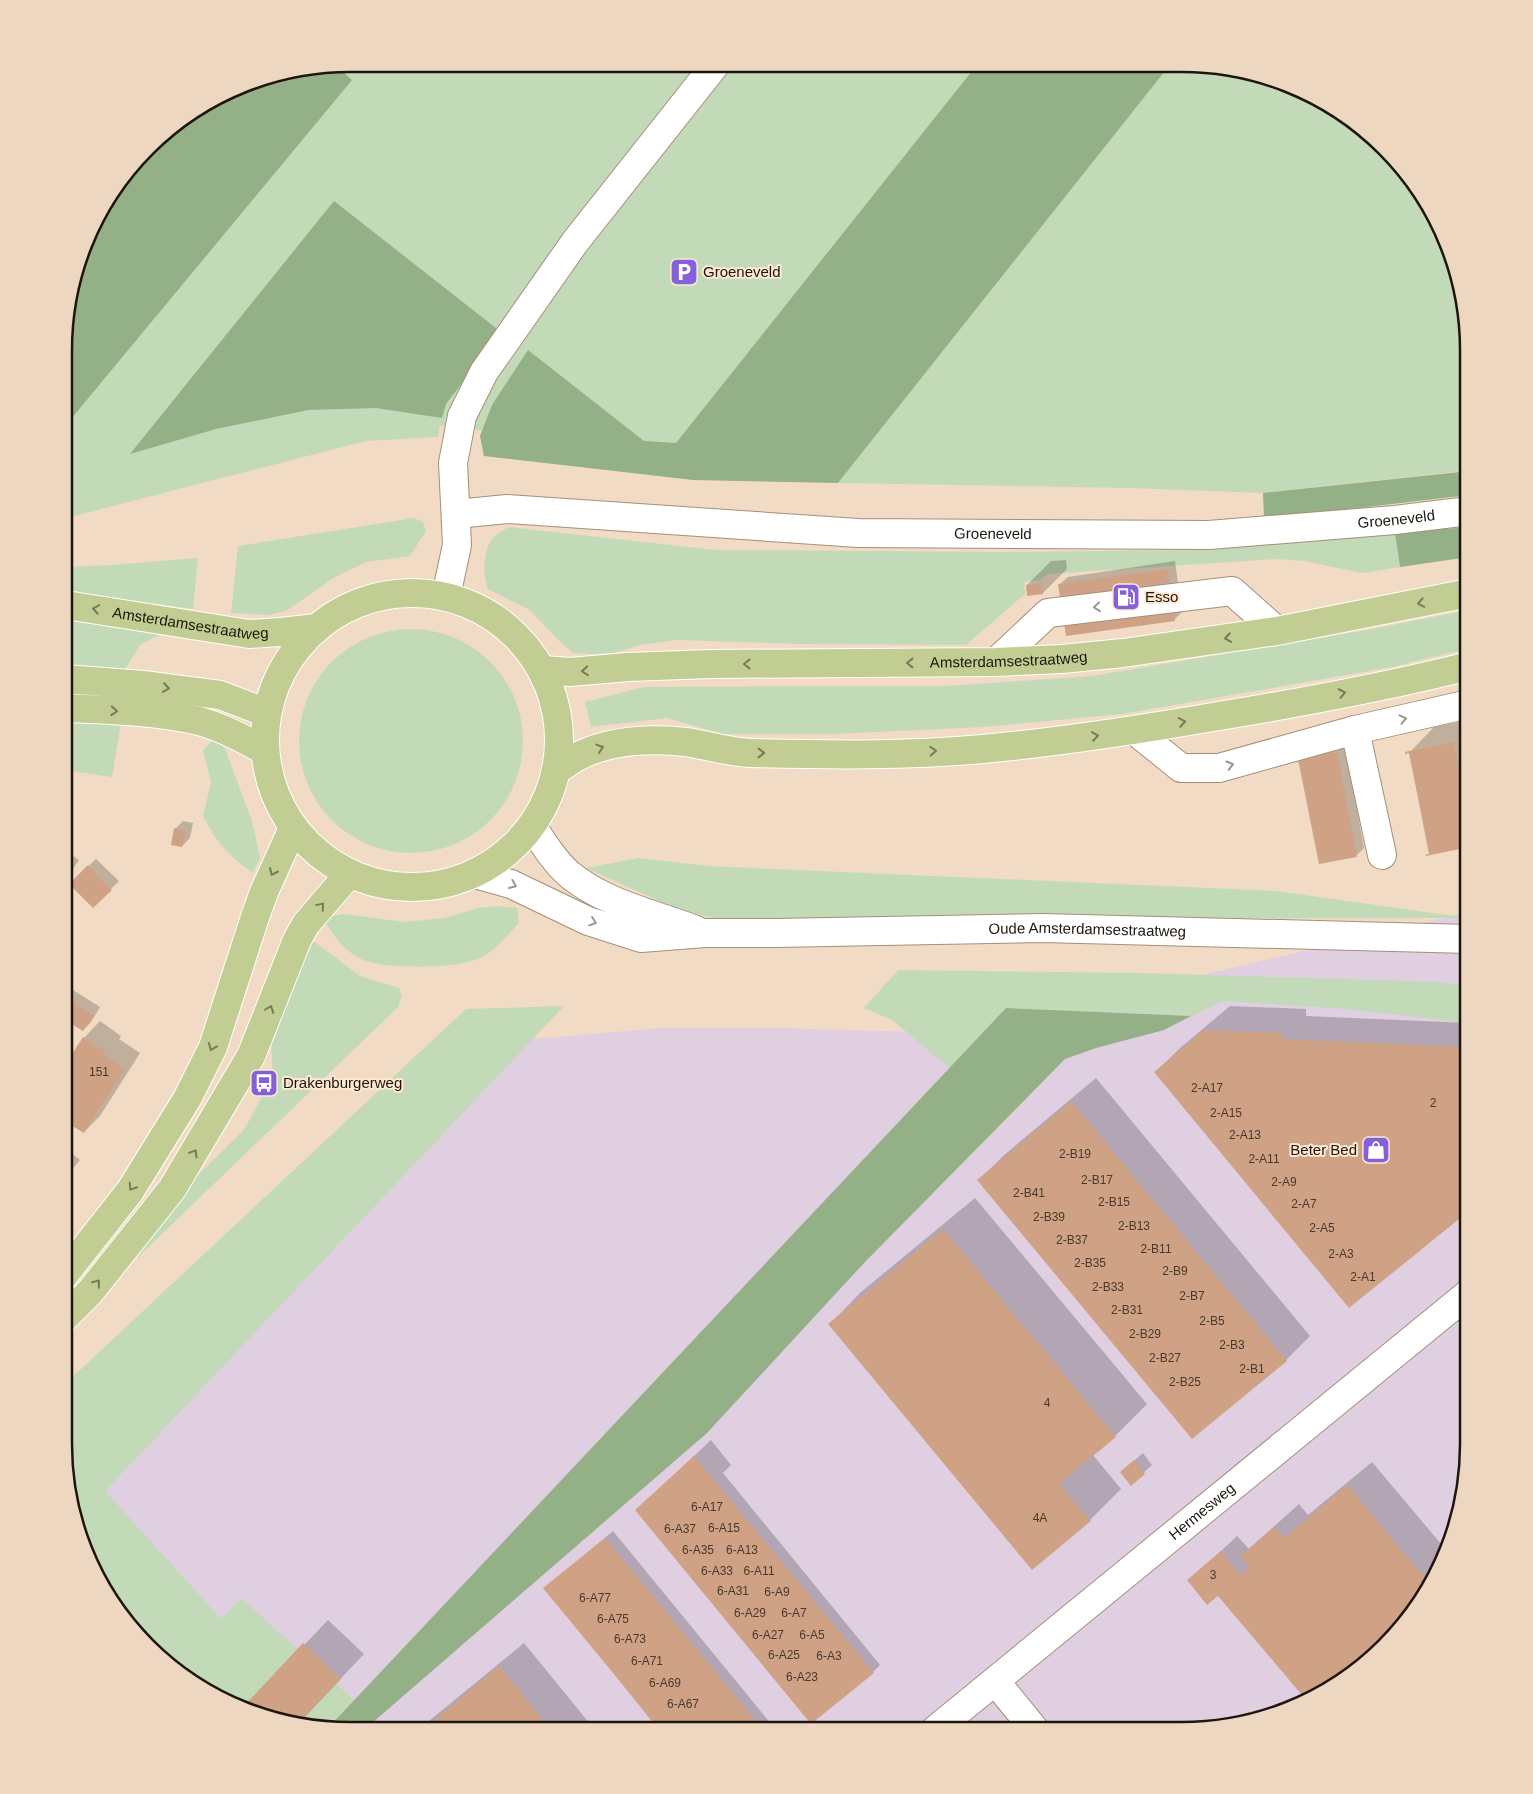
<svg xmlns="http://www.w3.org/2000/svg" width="1533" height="1794" font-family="Arial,sans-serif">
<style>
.industrial{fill:#dfcfe1}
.green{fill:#c2dab7}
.forest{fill:#94b087}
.shadow{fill:#0003}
.building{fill:#cfa286}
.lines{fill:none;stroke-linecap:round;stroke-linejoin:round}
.minor-casing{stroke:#a48f7a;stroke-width:30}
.major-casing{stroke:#fff;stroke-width:30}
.minor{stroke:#fff;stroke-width:28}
.major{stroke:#c1cd92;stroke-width:28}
.oneway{stroke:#787b57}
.oneway2{stroke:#9a9693}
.labels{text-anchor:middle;stroke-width:4;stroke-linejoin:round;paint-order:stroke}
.number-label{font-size:12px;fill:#4a392c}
.poi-label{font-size:15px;fill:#1e160e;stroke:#ffe8d1;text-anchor:start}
.street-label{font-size:15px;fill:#1e160e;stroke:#ffe8d1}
.rim{fill:none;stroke:#1e160e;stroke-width:2.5}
</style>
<rect width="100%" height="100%" fill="#f1dbc4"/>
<!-- industrial -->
<path class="industrial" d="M1469 912V1463L1454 1536 1421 1603 1385 1647 1326 1692 1275 1715 1201 1730H331L258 1715 191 1682 147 1646 102 1587 74 1518 64 1446 96 1402 434 1044 558 1037 659 1028H777L955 1033Z"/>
<!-- green -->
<path class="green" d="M350 64 1148 66 842 466 440 426 438 437 366 441 66 518V312L102 207 162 135 258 79Z
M1169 66H1221L1292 85 1342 112 1386 148 1431 207 1459 276 1469 350V470L1263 493 1130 488 838 483Z
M414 518 423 522 426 531 410 556 366 562 335 577 286 611 268 615 231 613 238 546Z
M508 527 716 550 1006 552 1177 550 1395 533 1400 567 1362 573 1305 561 1275 559 1048 574 1040 580 1024 582 1025 594 966 645 799 644 676 640 640 645 614 653 592 654 573 653 557 639 530 610 488 589C483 575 483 556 490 542 493 536 503 531 508 527Z
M198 558 193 609 66 591V567L112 565Z
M1469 610V648L1392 667 1122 714 983 727 835 734H723L667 718 591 727 585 702 644 687 947 686 1092 676 1367 630Z
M66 616 168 630 140 645 125 669 65 668Z
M299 741a112 112 0 1 1 224 0a112 112 0 1 1-224 0Z
M65 718 121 723 112 777 65 770Z
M216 737 225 749 252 821 260 858 253 873C229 856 216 842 203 816L211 783 203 750Z
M639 858 707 866 1276 891 1468 918 717 919 677 909 586 868Z
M496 906 517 908 519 923C506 937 493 954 475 960 451 969 376 970 355 956 341 946 331 932 322 918L344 914 404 922 445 918 478 908Z
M308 937 360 976 399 988 402 996 398 1007 138 1257H132L197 1176 244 1130 273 1076 271 1041Z
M898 970 1142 973 1442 982 1469 987V1023L1345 1009 1224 1001 1191 1016 1006 1008 950 1068 892 1020 864 1008Z
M564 1006 105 1491 221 1619 241 1598 354 1700 327 1729 258 1715 191 1682 147 1646 102 1587 74 1518 64 1444V1385L466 1009Z"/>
<!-- forest -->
<path class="forest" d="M336 66 352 80 66 425V312L102 207 162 135 258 79Z
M976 66H1169L838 483 693 480 484 456 480 436 492 405 528 350 644 441 676 443Z
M334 201 501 332 446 404 442 418 376 408 308 410 216 429 130 454Z
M1469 471V495L1264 519 1263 493Z
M1469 527V557L1400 567 1395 533Z
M1006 1008 1191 1016 1164 1030 1096 1048 1065 1059 864 1263 707 1433 364 1730 327 1729Z"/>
<!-- shadow -->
<path class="shadow" d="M1066 560 1067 569 1043 593 1027 585 1051 561Z
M1175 561 1182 612 1175 619 1060 584 1068 577Z
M1469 720V846L1410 752 1434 727Z
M1345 745 1364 848 1356 856 1300 759Z
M183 821 193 823 190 838 182 846 175 829Z
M65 850 79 860 66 879 69 881 65 887Z
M96 859 119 881 93 907 70 884Z
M65 985 100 1007 91 1022 83 1030 65 1018Z
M1230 1006 1306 1009V1016L1469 1023V1209L1156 1072 1180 1048Z
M100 1021 121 1036 119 1039 140 1053 100 1116 84 1132 64 1120 65 1085 69 1079 65 1076V1068L84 1038Z
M1096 1078 1310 1336 1286 1360 979 1180 1003 1156Z
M64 1147 80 1160 64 1179Z
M975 1198 1147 1404 1115 1436 1093 1455 1121 1489 1090 1520 830 1324 861 1292Z
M711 1440 731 1465 723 1473 880 1665 873 1672 680 1469Z
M1143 1453 1152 1465 1131 1484 1121 1472Z
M1372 1462 1447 1551 1421 1603 1385 1647 1220 1596 1189 1581 1237 1536 1249 1549 1299 1504 1308 1515Z
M613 1531 776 1730H661L545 1588Z
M328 1620 364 1654 299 1723 258 1715 244 1708Z
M524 1643 595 1730H418Z"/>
<!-- building -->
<path class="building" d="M1168 569 1175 621 1066 636 1058 584Z
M1042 583 1043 594 1027 596 1026 585Z
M1462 740 1463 742 1454 744 1469 819V847L1426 856 1425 855 1429 854 1420 808 1409 753 1405 754V752Z
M1337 752 1357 857 1319 864 1298 759Z
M174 828 186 831 182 847 171 845Z
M88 865 112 890 93 908 69 884Z
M65 997 94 1016 83 1031 65 1020Z
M1204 1030 1282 1033V1039L1469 1047V1211L1349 1308 1154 1072Z
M83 1037 106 1052 104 1056 125 1069 84 1133 64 1121 65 1083 67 1079 65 1077V1065Z
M1071 1101 1287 1361 1192 1439 977 1180Z
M943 1229 1116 1437 1059 1484 1091 1521 1032 1570 828 1324Z
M694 1456 874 1673 811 1724 635 1510Z
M1134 1460 1145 1474 1131 1486 1120 1472Z
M1347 1485 1430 1584 1421 1603 1385 1647 1326 1692 1307 1701 1218 1596 1207 1605 1187 1580 1221 1551 1240 1575 1250 1567 1240 1556 1274 1527 1284 1538Z
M605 1538 710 1665 763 1730H659L613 1673 543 1588Z
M303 1643 341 1679 299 1723 258 1715 243 1707Z
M499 1666 551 1730H422Z"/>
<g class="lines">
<defs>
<g id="minor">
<path id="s1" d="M456 514 507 509 858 533 1209 535 1395 520 1469 511"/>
<path d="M446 596 457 545 453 463 462 416 484 372 575 242 715 65"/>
<path d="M996 662 1048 613 1232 591 1277 631"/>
<path d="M1134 730 1181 768H1219L1355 730 1469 704"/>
<path d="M1355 730 1382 855"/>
<path d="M532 826C543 843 555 862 570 875 606 904 654 914 696 930"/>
<path id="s2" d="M475 874 511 884 588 921 641 938 705 933H775L1043 928 1469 939"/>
<path d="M995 1681 1035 1730"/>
<path id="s3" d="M935 1730 1469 1293"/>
</g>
<g id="major">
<circle cx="412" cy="740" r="147"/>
<path id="s4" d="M66 605 249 634 281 632 317 628"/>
<path id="s5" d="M543 670 570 672 628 667 710 664 996 662 1062 659 1123 653 1277 631 1469 593"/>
<path d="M65 679 143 685 220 695 267 713"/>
<path d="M65 708C109 710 155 711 199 721 222 727 244 739 265 751"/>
<path d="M557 770C566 764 575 757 585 753 615 740 653 738 686 742 707 745 728 752 750 753 827 755 905 756 983 749 1060 742 1137 730 1213 717 1299 703 1385 687 1469 666"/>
<path d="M64 1275 130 1191 187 1099 213 1047 255 917 264 892 293 828"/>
<path d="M64 1318 90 1292 172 1189 251 1056 297 940 306 924 349 874"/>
</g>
</defs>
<!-- minor casing -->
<use href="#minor" class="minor-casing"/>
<!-- major casing -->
<use href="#major" class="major-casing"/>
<!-- minor -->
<use href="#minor" class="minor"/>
<!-- major -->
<use href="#major" class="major"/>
</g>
<!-- one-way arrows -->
<defs><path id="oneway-chevron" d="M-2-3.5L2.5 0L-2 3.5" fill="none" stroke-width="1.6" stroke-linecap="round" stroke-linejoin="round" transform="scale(1.25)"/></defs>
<g class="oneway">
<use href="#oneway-chevron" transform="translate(1421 603) rotate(169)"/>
<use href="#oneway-chevron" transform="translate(96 609) rotate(-171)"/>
<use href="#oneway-chevron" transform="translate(1228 638) rotate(171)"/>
<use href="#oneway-chevron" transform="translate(910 663) rotate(180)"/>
<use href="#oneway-chevron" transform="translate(747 664) rotate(180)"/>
<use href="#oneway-chevron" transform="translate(585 671) rotate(175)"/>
<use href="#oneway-chevron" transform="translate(166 688) rotate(8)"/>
<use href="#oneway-chevron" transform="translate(1342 693) rotate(-12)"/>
<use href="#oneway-chevron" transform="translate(114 711) rotate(4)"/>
<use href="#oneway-chevron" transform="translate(1182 722) rotate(-10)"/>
<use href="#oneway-chevron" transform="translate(1095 736) rotate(-8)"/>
<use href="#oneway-chevron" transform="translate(600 748) rotate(-18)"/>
<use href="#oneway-chevron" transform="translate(933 751) rotate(-3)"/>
<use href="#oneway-chevron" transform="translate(761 753) rotate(1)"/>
<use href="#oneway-chevron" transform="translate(273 872) rotate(114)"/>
<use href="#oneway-chevron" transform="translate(321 906) rotate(-50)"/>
<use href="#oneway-chevron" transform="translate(270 1009) rotate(-69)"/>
<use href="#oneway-chevron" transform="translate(212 1047) rotate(112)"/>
<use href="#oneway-chevron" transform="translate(194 1153) rotate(-59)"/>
<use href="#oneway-chevron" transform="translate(132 1187) rotate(123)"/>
<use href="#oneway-chevron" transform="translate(97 1283) rotate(-51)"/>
</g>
<g class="oneway2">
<use href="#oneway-chevron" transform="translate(1097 607) rotate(174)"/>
<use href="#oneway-chevron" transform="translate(1403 719) rotate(-13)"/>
<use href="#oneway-chevron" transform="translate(1230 765) rotate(-16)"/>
<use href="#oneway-chevron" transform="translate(513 885) rotate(23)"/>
<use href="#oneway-chevron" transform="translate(593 922) rotate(19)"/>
</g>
<!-- icons -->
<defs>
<symbol id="parking-square" viewBox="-11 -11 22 22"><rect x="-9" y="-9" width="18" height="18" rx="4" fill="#8461db" stroke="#ffe8d1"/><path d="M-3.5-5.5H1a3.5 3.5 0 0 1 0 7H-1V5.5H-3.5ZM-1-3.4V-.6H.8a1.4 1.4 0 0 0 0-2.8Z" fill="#fff"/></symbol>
<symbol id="fuel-square" viewBox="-11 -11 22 22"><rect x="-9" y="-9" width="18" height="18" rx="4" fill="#8461db" stroke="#ffe8d1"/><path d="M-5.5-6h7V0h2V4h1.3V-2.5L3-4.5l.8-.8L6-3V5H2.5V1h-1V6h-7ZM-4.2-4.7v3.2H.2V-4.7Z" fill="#fff"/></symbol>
<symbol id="bus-square" viewBox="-11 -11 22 22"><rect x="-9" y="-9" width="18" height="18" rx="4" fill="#8461db" stroke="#ffe8d1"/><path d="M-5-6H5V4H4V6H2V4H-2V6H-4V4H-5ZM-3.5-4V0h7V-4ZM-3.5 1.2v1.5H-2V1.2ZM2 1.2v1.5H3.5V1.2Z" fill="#fff"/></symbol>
<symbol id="shop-square" viewBox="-11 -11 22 22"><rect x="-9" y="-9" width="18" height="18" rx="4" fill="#8461db" stroke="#ffe8d1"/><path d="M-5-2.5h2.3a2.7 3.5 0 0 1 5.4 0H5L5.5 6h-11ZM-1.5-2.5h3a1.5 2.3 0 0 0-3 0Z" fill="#fff"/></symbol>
</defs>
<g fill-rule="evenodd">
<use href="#parking-square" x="668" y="256" width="32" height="32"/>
<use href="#fuel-square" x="1110" y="581" width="32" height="32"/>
<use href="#bus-square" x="248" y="1067" width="32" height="32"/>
<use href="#shop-square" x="1360" y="1134" width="32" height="32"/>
</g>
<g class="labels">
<!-- number labels -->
<g class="number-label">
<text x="99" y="1076">151</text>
<text x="1207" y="1092">2-A17</text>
<text x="1433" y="1107">2</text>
<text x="1226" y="1117">2-A15</text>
<text x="1245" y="1139">2-A13</text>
<text x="1075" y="1158">2-B19</text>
<text x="1264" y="1163">2-A11</text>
<text x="1097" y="1184">2-B17</text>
<text x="1284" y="1186">2-A9</text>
<text x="1029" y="1197">2-B41</text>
<text x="1114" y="1206">2-B15</text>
<text x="1304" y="1208">2-A7</text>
<text x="1049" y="1221">2-B39</text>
<text x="1134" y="1230">2-B13</text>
<text x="1322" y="1232">2-A5</text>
<text x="1072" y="1244">2-B37</text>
<text x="1156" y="1253">2-B11</text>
<text x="1341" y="1258">2-A3</text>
<text x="1090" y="1267">2-B35</text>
<text x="1175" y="1275">2-B9</text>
<text x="1363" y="1281">2-A1</text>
<text x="1108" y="1291">2-B33</text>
<text x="1192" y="1300">2-B7</text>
<text x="1127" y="1314">2-B31</text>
<text x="1212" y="1325">2-B5</text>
<text x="1145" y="1338">2-B29</text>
<text x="1232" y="1349">2-B3</text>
<text x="1165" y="1362">2-B27</text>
<text x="1252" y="1373">2-B1</text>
<text x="1185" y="1386">2-B25</text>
<text x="1047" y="1407">4</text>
<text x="707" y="1511">6-A17</text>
<text x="1040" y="1522">4A</text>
<text x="724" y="1532">6-A15</text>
<text x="680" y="1533">6-A37</text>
<text x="698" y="1554">6-A35</text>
<text x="742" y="1554">6-A13</text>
<text x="717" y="1575">6-A33</text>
<text x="759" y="1575">6-A11</text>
<text x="1213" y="1579">3</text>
<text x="733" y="1595">6-A31</text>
<text x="777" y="1596">6-A9</text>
<text x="595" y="1602">6-A77</text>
<text x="750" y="1617">6-A29</text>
<text x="794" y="1617">6-A7</text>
<text x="613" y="1623">6-A75</text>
<text x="768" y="1639">6-A27</text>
<text x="812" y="1639">6-A5</text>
<text x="630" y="1643">6-A73</text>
<text x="784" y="1659">6-A25</text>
<text x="829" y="1660">6-A3</text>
<text x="647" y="1665">6-A71</text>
<text x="802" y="1681">6-A23</text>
<text x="665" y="1687">6-A69</text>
<text x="683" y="1708">6-A67</text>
</g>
<!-- poi labels -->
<g class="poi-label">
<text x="703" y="277">Groeneveld</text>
<text x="1145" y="602">Esso</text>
<text x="283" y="1088">Drakenburgerweg</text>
<text x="1357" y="1155" text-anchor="end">Beter Bed</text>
</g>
<!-- street labels -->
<g class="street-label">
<text dy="5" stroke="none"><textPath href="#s1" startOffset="942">Groeneveld</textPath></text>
<text dy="5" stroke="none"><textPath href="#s1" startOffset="538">Groeneveld</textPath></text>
<text dy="5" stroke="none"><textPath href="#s4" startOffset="126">Amsterdamsestraatweg</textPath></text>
<text dy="5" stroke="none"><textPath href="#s5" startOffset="466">Amsterdamsestraatweg</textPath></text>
<text dy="5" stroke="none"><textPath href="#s2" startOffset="625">Oude Amsterdamsestraatweg</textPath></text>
<text dy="5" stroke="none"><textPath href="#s3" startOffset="345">Hermesweg</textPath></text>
</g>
</g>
<!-- crop -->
<path d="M0 0H1533V1794H0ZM350 72H1182A278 278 0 0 1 1460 350V1444A278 278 0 0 1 1182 1722H350A278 278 0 0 1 72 1444V350A278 278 0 0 1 350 72Z" fill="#edd7c1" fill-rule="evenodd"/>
<path class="rim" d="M350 72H1182A278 278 0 0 1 1460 350V1444A278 278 0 0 1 1182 1722H350A278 278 0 0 1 72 1444V350A278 278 0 0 1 350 72Z"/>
</svg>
